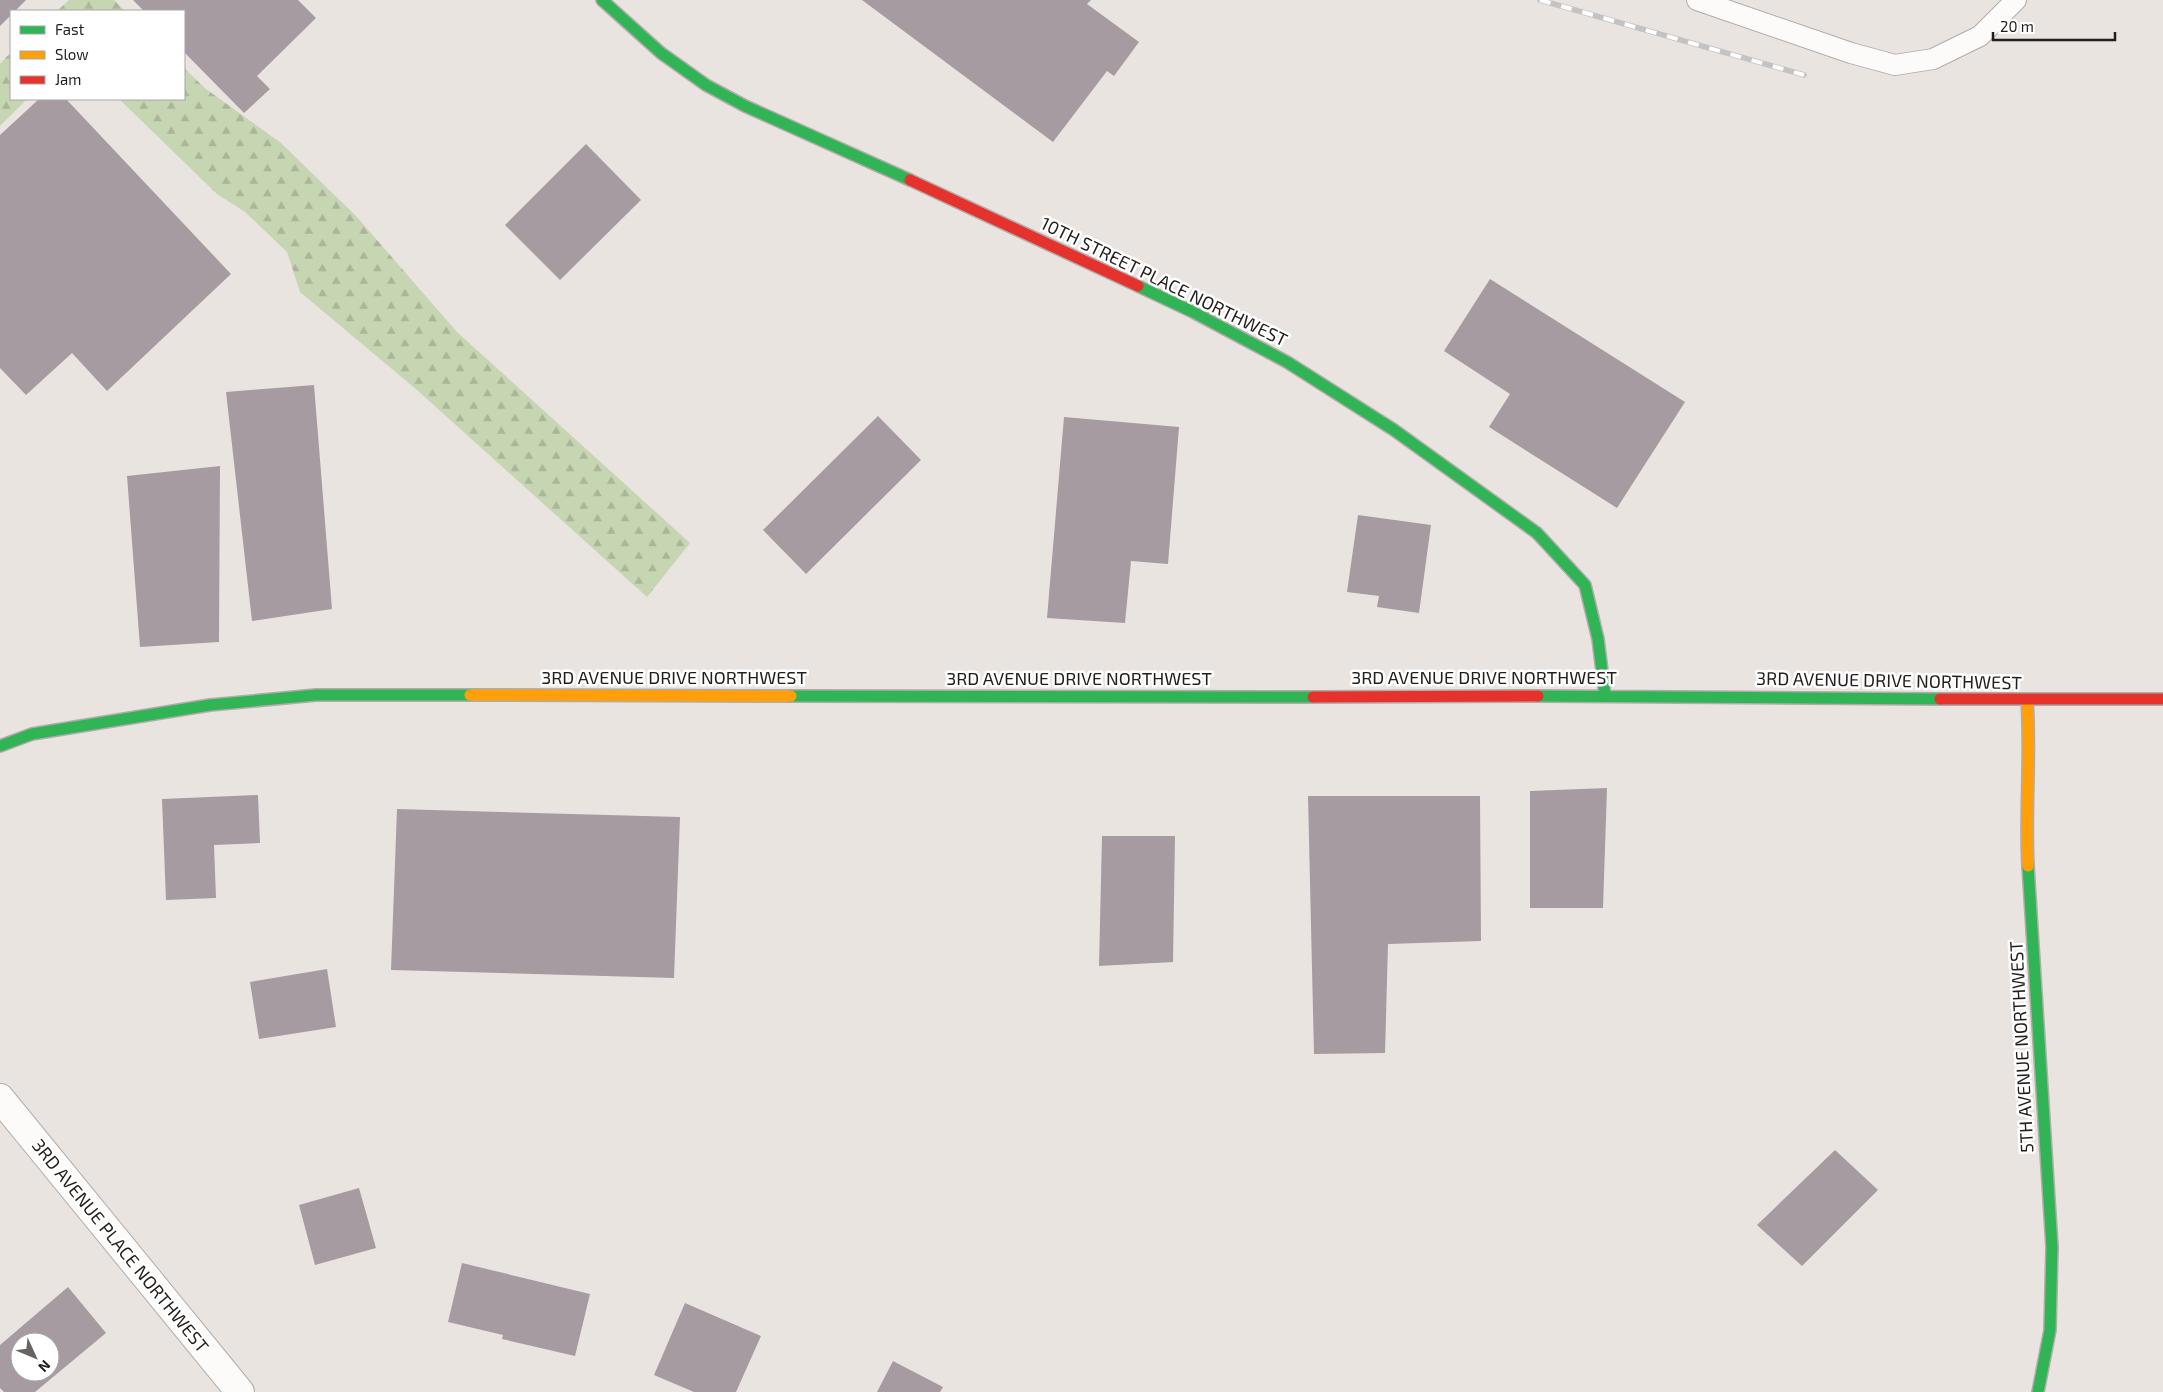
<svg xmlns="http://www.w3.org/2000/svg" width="2163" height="1392" font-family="'Exo 2',sans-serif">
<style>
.forest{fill:url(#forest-firs)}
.building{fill:#a79ba2;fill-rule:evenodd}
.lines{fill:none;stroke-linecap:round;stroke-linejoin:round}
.lane-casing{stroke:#b1acaa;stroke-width:22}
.street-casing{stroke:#b1acaa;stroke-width:30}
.fast-casing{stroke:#b1acaa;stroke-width:14}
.slow-casing{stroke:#b1acaa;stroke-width:14}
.jam-casing{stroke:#b1acaa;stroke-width:14}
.lane{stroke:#fcfbfa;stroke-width:20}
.street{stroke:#fcfbfa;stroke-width:28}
.fast{stroke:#30b455;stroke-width:11}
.slow{stroke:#ff9f0a;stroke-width:11}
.jam{stroke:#e5322d;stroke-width:11}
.rail-casing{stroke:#c5c3c1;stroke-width:5.5}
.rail{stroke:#fff;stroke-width:4;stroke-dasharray:11;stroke-linecap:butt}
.labels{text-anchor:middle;stroke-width:5;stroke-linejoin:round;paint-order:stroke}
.street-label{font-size:18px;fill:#221e1c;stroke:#fff}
</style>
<defs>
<pattern id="forest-firs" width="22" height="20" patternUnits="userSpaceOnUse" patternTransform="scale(1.25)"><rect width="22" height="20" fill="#c6d5b2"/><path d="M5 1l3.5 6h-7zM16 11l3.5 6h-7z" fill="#aab698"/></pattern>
</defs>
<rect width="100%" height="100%" fill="#eae4e0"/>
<!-- forest -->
<path class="forest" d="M69 0H114L125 11H57Z
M11 52V99H27L0 126V64Z
M184 68 206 89 281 143 356 216 457 332 690 543 647 597 417 390 300 292 287 252 245 212 217 194 119 99H184Z"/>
<!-- building -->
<path class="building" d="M0 0H26L15 11H11V15L0 26Z
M133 0H298L316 18 257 76 270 89 244 113 184 52V11H144Z
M862 0H1091L1087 4 1139 42 1114 76 1107 71 1053 142Z
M39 99H66L231 274 107 391 72 353 26 395 0 368V135Z
M586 144 641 200 560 280 505 225Z
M1490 279 1685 402 1617 508 1489 427 1510 394 1444 351Z
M314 385 332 609 252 621 226 392Z
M878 416 921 460 806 574 763 530Z
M1064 417 1179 427 1168 564 1131 561 1125 623 1047 618Z
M220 466 219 642 140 647 127 476Z
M1358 515 1431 525 1419 613 1377 607 1379 596 1347 592Z
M1607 788 1603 908H1530V791Z
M258 795 260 843 214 845 216 898 166 900 162 799Z
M1308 796H1480L1481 941 1388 944 1385 1053 1314 1054Z
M397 809 680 817 674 978 391 970Z
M1102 836H1175L1173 962 1099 966Z
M327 969 336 1027 259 1039 250 982Z
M1835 1150 1878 1190 1802 1266 1757 1225Z
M359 1188 376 1248 315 1265 299 1205Z
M462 1263 590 1294 575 1356 502 1339 503 1335 448 1322Z
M68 1287 106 1333 35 1392H4L0 1388V1345ZM20 1342H50V1372H20Z
M685 1303 761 1336 736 1392H694L654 1375Z
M893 1361 943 1387 940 1392H877Z"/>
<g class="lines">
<defs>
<path id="lane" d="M1697 0 1851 53 1895 65 1933 59 1980 36 2016 0"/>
<path id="street" d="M0 1098 240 1392"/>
<path id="fast" d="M602 0 661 53 706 85 745 106 910 180
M1138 286 1193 312 1287 362 1394 430 1537 533 1585 585 1598 639 1605 695
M791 696 1313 697
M1538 696 1940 699
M0 746 32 734 210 705 316 695H470
M2028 866 2052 1247 2050 1330 2038 1392"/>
<path id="slow" d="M470 695 791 696
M2027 700C2031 755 2025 811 2028 866"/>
<path id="jam" d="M910 180 1138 286
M1313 697 1538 696
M1940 699H2163"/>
</defs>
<!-- lane casing -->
<use href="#lane" class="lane-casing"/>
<!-- street casing -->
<use href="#street" class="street-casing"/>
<!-- fast casing -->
<use href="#fast" class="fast-casing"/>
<!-- slow casing -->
<use href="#slow" class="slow-casing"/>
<!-- jam casing -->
<use href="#jam" class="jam-casing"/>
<!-- lane -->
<use href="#lane" class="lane"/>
<!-- street -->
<use href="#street" class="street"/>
<!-- fast -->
<use href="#fast" class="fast"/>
<!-- slow -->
<use href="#slow" class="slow"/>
<!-- jam -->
<use href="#jam" class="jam"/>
<defs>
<path id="rail" d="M1540 0 1804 75"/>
</defs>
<!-- rail casing -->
<use href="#rail" class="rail-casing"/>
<!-- rail -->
<use href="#rail" class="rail"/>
</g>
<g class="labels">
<!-- street labels -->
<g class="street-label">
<text transform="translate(1164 282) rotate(26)" y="6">10TH STREET PLACE NORTHWEST</text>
<text x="674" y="684">3RD AVENUE DRIVE NORTHWEST</text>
<text x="1484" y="684">3RD AVENUE DRIVE NORTHWEST</text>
<text x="1079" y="685">3RD AVENUE DRIVE NORTHWEST</text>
<text transform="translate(1889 681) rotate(1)" y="6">3RD AVENUE DRIVE NORTHWEST</text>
<text transform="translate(2022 1047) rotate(-93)" y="6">5TH AVENUE NORTHWEST</text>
<text transform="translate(120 1246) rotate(51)" y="6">3RD AVENUE PLACE NORTHWEST</text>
</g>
</g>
<!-- legend -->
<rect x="10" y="10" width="175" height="90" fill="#ffffff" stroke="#a7a5a4"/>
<rect x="20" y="26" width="25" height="8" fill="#30b455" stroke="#a7a5a4"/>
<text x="55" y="35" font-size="15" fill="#221e1c">Fast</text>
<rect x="20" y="51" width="25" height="8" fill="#ff9f0a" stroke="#a7a5a4"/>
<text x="55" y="60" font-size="15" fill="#221e1c">Slow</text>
<rect x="20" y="76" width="25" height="8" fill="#e5322d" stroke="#a7a5a4"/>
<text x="55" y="85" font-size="15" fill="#221e1c">Jam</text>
<!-- north arrow -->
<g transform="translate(35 1357) rotate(134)"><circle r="24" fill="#ffffff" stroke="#a7a5a4"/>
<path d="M0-4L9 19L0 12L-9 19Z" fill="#686361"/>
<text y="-8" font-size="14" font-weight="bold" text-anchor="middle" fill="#221e1c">N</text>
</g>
<!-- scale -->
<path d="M1993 32v8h122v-8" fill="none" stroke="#221e1c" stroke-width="2.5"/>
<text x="2000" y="32" font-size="15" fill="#221e1c" stroke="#ffffff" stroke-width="4" paint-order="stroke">20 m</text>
</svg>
